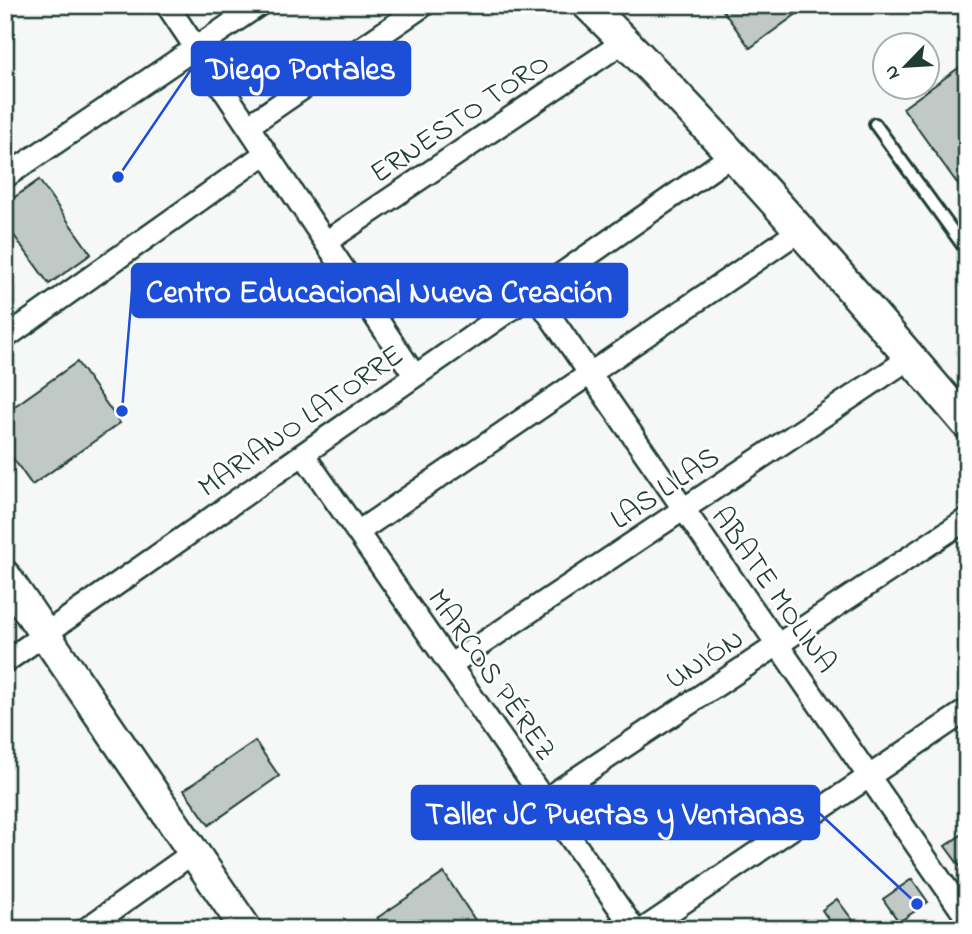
<svg xmlns="http://www.w3.org/2000/svg" width="972" height="934" font-family="'Indie Flower',sans-serif">
<style>
.building{fill:#c0c9c6;stroke:#1f3d34;stroke-width:2}
.lines{fill:none;stroke-linecap:round;stroke-linejoin:round}
.lane-casing{stroke:#1f3d34;stroke-width:16}
.street-casing{stroke:#1f3d34;stroke-width:26}
.secondary-casing{stroke:#1f3d34;stroke-width:35}
.lane{stroke:#fff;stroke-width:10}
.street{stroke:#fff;stroke-width:21}
.secondary{stroke:#fff;stroke-width:30}
.labels{text-anchor:middle;stroke-width:5;stroke-linejoin:round;paint-order:stroke}
.street-label{font-size:30px;fill:#1f3d34;stroke:#fff}
.leader{fill:none;stroke:#1d4ed8;stroke-width:2.5}
.callout-dot{fill:#1d4ed8;stroke:#fff;stroke-width:2.5}
.callout{fill:#1d4ed8;stroke:#1d4ed8;stroke-width:2.5}
.callout-label{font-size:32px;text-anchor:middle;font-weight:bold;fill:#fff}
</style>
<rect width="100%" height="100%" fill="#f6f7f7"/>
<filter id="ink" filterUnits="userSpaceOnUse"><feTurbulence type="fractalNoise" baseFrequency=".0143" numOctaves="2"/><feDisplacementMap in="SourceGraphic" scale="14" xChannelSelector="R" yChannelSelector="G"/><feConvolveMatrix kernelMatrix="1 2 1 2 8 2 1 2 1" color-interpolation-filters="sRGB"/></filter>
<g filter="url(#ink)">
<!-- building -->
<path class="building" d="M719 5H809L750 48Z
M960 67 967 77V197L903 108Z
M39 180 91 254 49 284 5 223V204Z
M77 362 120 423 32 485 5 447V413Z
M255 741 279 776 209 825 184 790Z
M967 831V876L945 846Z
M444 873 477 923 468 929H384L377 918Z
M912 879 928 902 899 922 883 899Z
M837 899 857 926 854 929H835L822 910Z"/>
<g class="lines">
<defs>
<path id="lane" d="M875 124 967 251
M607 929 625 916"/>
<path id="street" d="M167 5 415 376
M248 126 424 5
M5 177 259 5
M326 242 625 41
M534 293 967 918
M5 338 266 153
M303 454 634 929
M358 532 799 231
M5 662 732 155
M450 665 910 358
M544 800 967 519
M86 929 194 852
M644 929 967 710"/>
<path id="secondary" d="M588 5C723 137 845 281 967 424
M5 576 246 929"/>
</defs>
<!-- lane casing -->
<use href="#lane" class="lane-casing"/>
<!-- street casing -->
<use href="#street" class="street-casing"/>
<!-- secondary casing -->
<use href="#secondary" class="secondary-casing"/>
<!-- lane -->
<use href="#lane" class="lane"/>
<!-- street -->
<use href="#street" class="street"/>
<!-- secondary -->
<use href="#secondary" class="secondary"/>
</g>
</g>
<g class="labels">
<!-- street labels -->
<g class="street-label">
<text transform="translate(459 117) rotate(-34)" y="10">ERNESTO TORO</text>
<text transform="translate(300 420) rotate(-35)" y="10">MARIANO LATORRE</text>
<text transform="translate(664 487) rotate(-34)" y="10">LAS LILAS</text>
<text transform="translate(775 589) rotate(55)" y="10">ABATE MOLINA</text>
<text transform="translate(704 658) rotate(-33)" y="10">UNIÓN</text>
<text transform="translate(493 674) rotate(55)" y="10">MARCOS PÉREZ</text>
</g>
</g>
<!-- callouts -->
<path class="leader" d="M118 177L192 68M122 411L132 291M917 904L819 813"/>
<g class="callout-dot">
<circle cx="118" cy="177" r="7"/>
<circle cx="122" cy="411" r="7"/>
<circle cx="917" cy="904" r="7"/>
</g>
<g class="callout">
<rect x="192" y="42" width="218" height="53" rx="7"/>
<rect x="132" y="264" width="495" height="53" rx="7"/>
<rect x="412" y="786" width="407" height="53" rx="7"/>
</g>
<g class="callout-label">
<text x="301" y="79">Diego Portales</text>
<text x="379" y="302">Centro Educacional Nueva Creación</text>
<text x="615" y="824">Taller JC Puertas y Ventanas</text>
</g>
<!-- margin -->
<rect width="972" height="934" fill="none" stroke="#fff" stroke-width="28"/>
<rect x="14" y="14" width="944" height="906" fill="none" stroke="#1f3d34" stroke-width="2.5" filter="url(#ink)"/>
<!-- north arrow -->
<g transform="translate(906 66) rotate(245)"><circle r="33" fill="#ffffff" stroke="#a5b1ae" stroke-width="2"/>
<path d="M0-5L12 26L0 18L-12 26Z" fill="#1f3d34"/>
<text y="-10" font-size="19" font-weight="bold" text-anchor="middle" fill="#1f3d34">N</text>
</g>
</svg>
